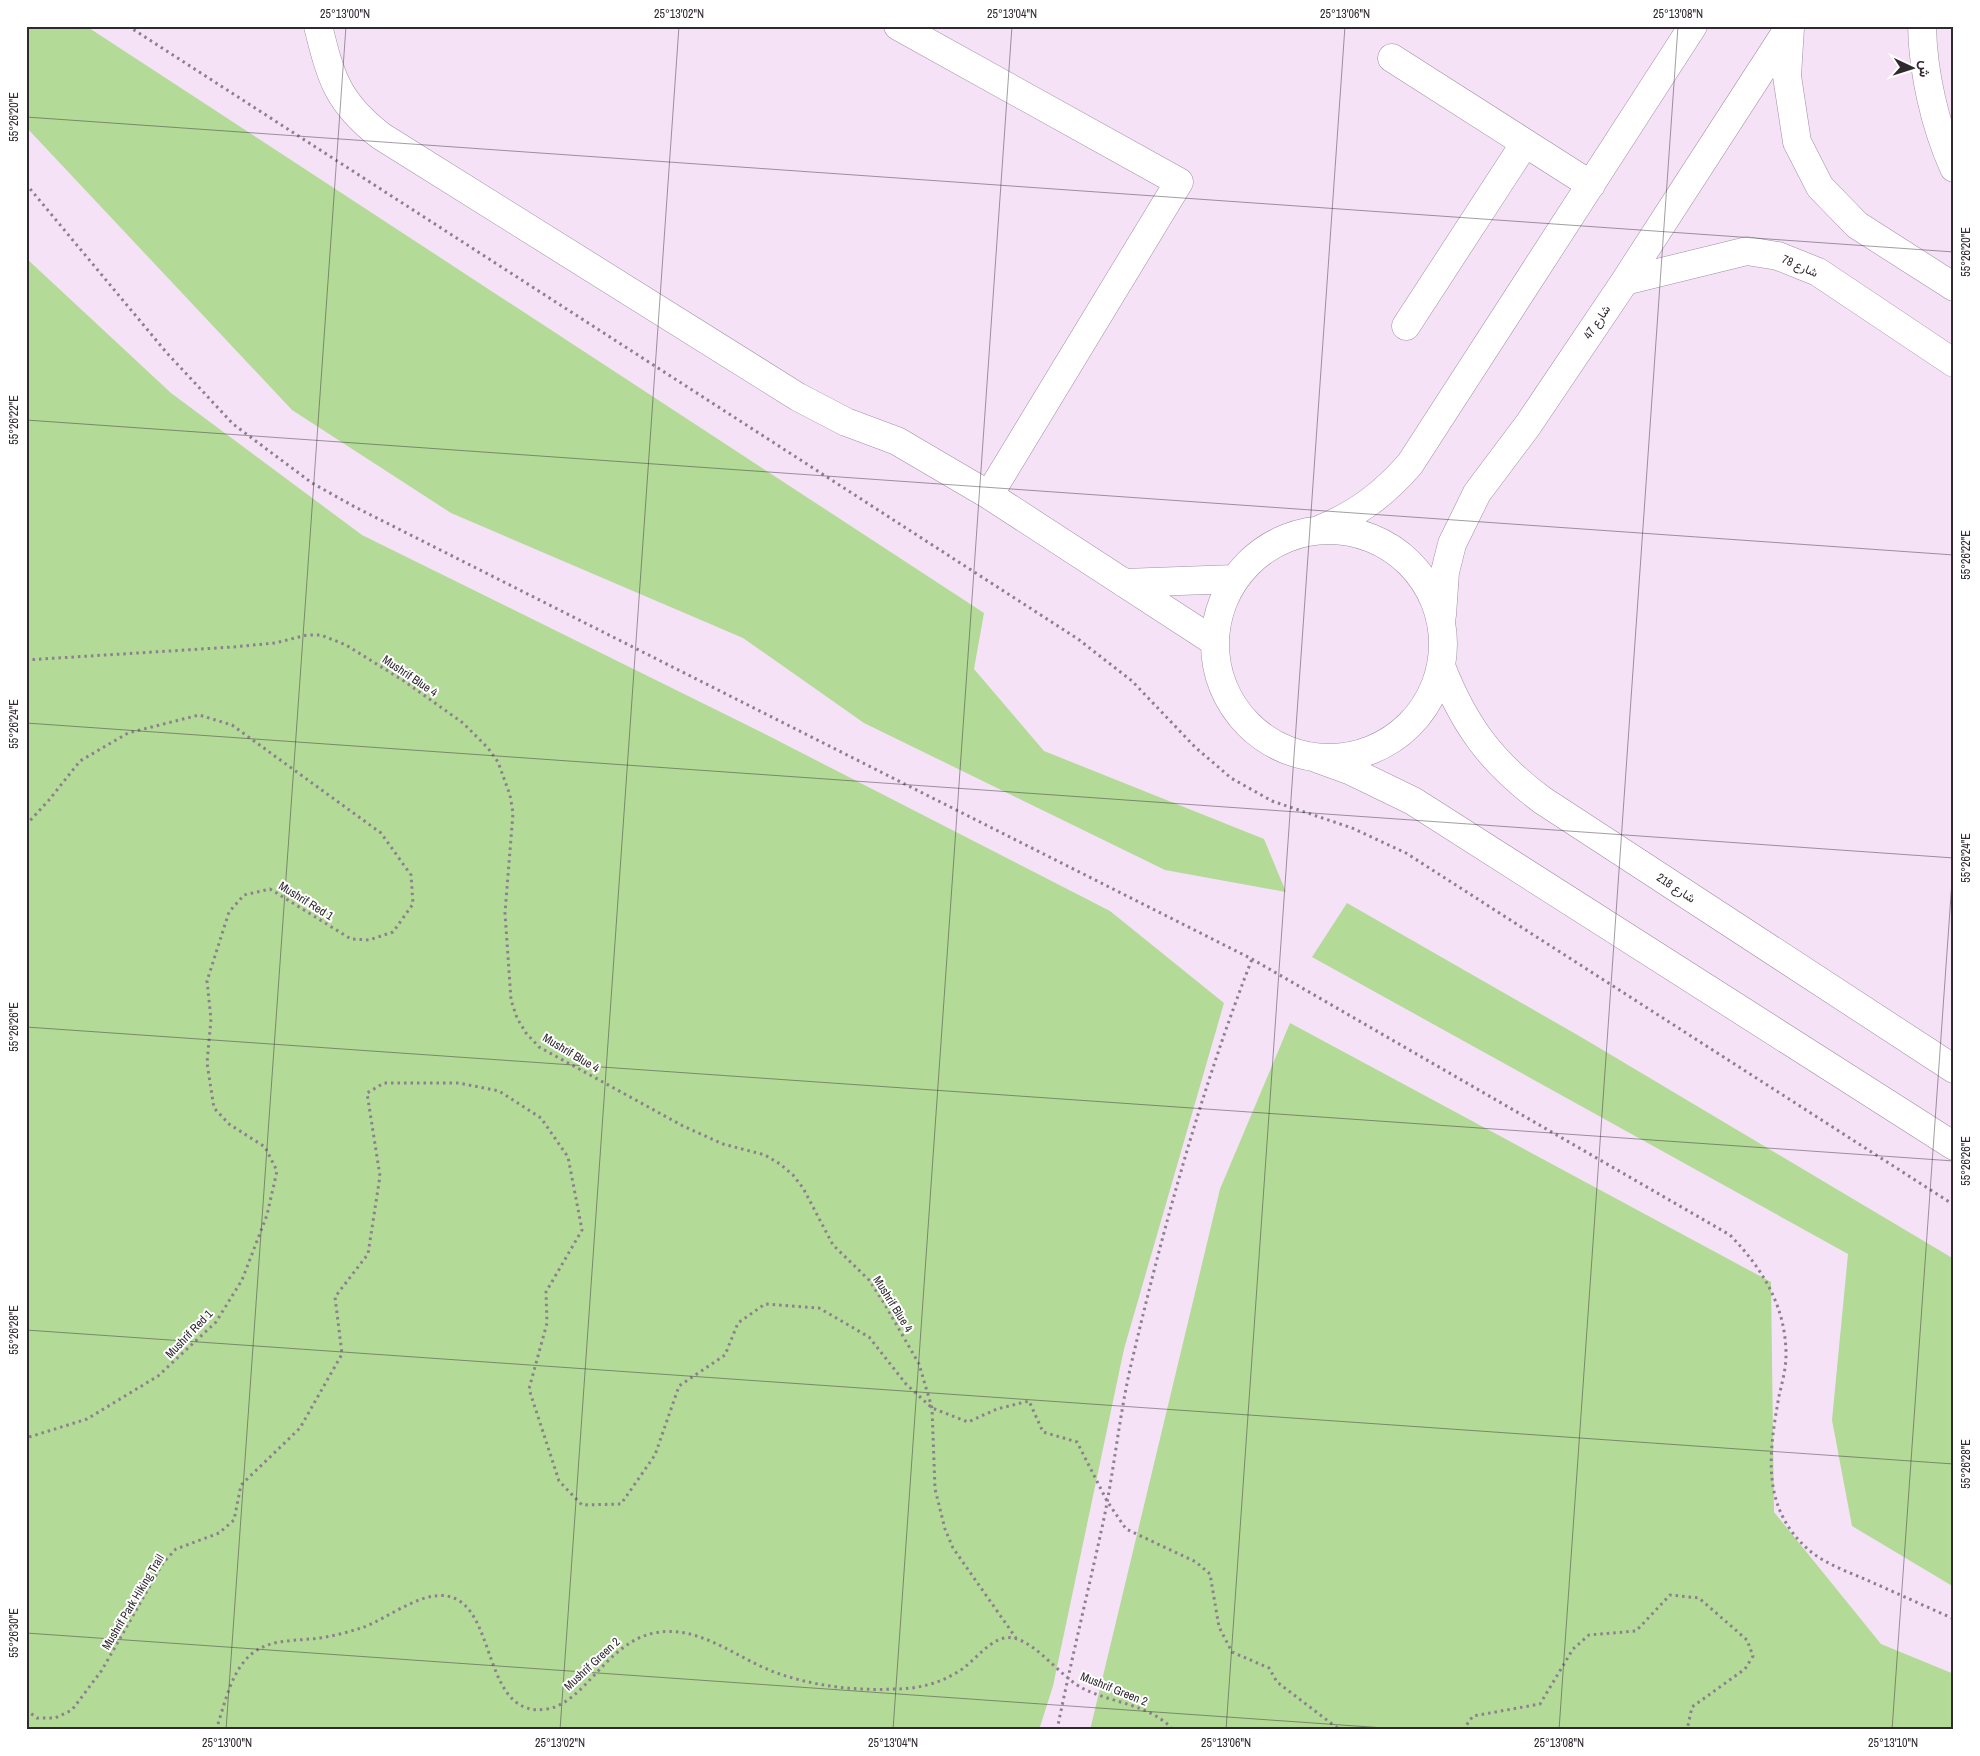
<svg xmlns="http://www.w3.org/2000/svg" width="1980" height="1756" font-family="'Archivo Narrow',Vazirmatn,sans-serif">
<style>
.green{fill:#b4da98}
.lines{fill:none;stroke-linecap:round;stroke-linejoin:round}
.minor-casing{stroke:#a08fa2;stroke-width:29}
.path{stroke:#8d808e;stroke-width:3;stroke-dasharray:2.5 4;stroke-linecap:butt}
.minor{stroke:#fff;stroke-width:28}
.ticks{fill:none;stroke:#302930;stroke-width:1;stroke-opacity:0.45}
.labels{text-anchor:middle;stroke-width:4;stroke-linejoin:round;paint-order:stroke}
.street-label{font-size:12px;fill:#302930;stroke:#fff}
.neatline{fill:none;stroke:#302930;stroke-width:2}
.ticks-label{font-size:12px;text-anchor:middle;fill:#302930}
</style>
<rect width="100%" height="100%" fill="#f5e2f7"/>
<!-- green -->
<path class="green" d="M26 26H86L984 613 974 669 1044 751 1264 839 1286 892 1165 870 864 723 743 638 451 513 292 410 26 127Z
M26 258 171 393 362 535 761 732 1110 911 1224 1003 1124 1349 1053 1686 1039 1730H26Z
M1347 903 1581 1037 1954 1259V1587L1852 1526 1832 1420 1848 1254 1312 957Z
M1290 1023 1771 1282 1774 1512 1881 1644 1954 1674V1730H1090L1220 1189Z"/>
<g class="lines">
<defs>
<path id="minor" d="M318 26C331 78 337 102 381 136L798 397 846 422 897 441 989 495 1179 182 898 26
M1922 26C1923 73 1935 126 1954 168
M1790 28 1787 76 1797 142 1820 187 1857 225 1954 287
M1392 58 1591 185
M1625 281 1747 251 1778 256 1818 272 1954 363
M1406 326 1525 143
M989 495 1215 642
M1321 529C1357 514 1384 494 1410 464L1693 26
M1215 644a114 114 0 1 1 228 0a114 114 0 1 1-228 0Z
M1124 583 1235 579
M1442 615 1445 572 1452 544 1477 493 1528 425 1625 281 1790 26
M1441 666C1464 725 1491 762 1542 800L1954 1069
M1316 758 1349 770 1413 801 1954 1146"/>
</defs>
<!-- minor casing -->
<use href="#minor" class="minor-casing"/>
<!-- path -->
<path class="path" d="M128 26 1078 639 1132 681 1195 747 1231 778 1272 801 1352 828 1406 853 1954 1205
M26 184 166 352 233 424 312 483 355 507 1252 959 1730 1235C1763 1269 1786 1307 1786 1355 1786 1369 1782 1383 1779 1396 1769 1453 1760 1508 1810 1551 1826 1564 1848 1572 1867 1580 1896 1593 1925 1606 1954 1619
M26 660 233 647 275 643 307 635H321L346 645 404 681 463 723 488 748 498 762 510 795 513 813 505 913 511 1000 517 1018 526 1033 539 1047 683 1126 723 1144 765 1155 780 1164 793 1175 803 1188 833 1245 869 1280 884 1303 919 1364 932 1408 935 1489 945 1529 953 1548 1016 1638
M26 825 49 800 80 761 128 733 199 715 232 725 381 833 411 875 413 904 393 932 369 940 351 939 270 889 244 895 229 912 207 981 211 1019 207 1063 214 1108 229 1124 265 1147 277 1171 267 1215 242 1280 216 1322 158 1376 87 1419 26 1438
M26 1710 37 1718H55L72 1710 102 1670 163 1563 176 1549 219 1533 234 1520 241 1485 300 1428 342 1354 335 1297 368 1254 380 1176 367 1093 384 1083H459L499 1091 541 1118 568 1157 582 1230 546 1292 547 1323 529 1389 559 1481 582 1505 621 1504 655 1455 679 1386 725 1355 738 1323 765 1304 819 1308 869 1337 906 1384 932 1408 968 1422 997 1409 1029 1401 1043 1432 1077 1442 1107 1501 1126 1529 1196 1562 1210 1574 1219 1627 1232 1652 1269 1668 1277 1682 1340 1730
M216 1730C225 1704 231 1669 254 1652 271 1640 290 1641 310 1639 327 1638 345 1633 361 1628 389 1619 429 1583 458 1600 496 1622 486 1719 547 1709 585 1703 606 1643 654 1633 698 1624 735 1657 774 1672 813 1686 854 1691 895 1689 917 1689 937 1684 956 1673 975 1663 991 1634 1013 1638 1038 1643 1060 1677 1084 1689 1112 1703 1152 1705 1173 1730
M1057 1730C1071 1661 1088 1592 1103 1523 1114 1471 1119 1417 1131 1365 1163 1228 1201 1090 1252 959
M1463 1730 1473 1716 1540 1704 1573 1649 1589 1635 1636 1631 1670 1595 1699 1598 1747 1640 1753 1656 1745 1669 1692 1707 1687 1730"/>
<!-- minor -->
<use href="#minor" class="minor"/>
</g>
<!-- ticks -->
<path class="ticks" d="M26 117 1954 252M26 420 1954 555M26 723 1954 858M26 1027 1954 1161M26 1330 1954 1464M26 1633 1413 1730M226 1730 346 26M560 1730 679 26M893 1730 1012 26M1226 1730 1345 26M1559 1730 1678 26M1892 1730 1954 853"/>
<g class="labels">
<!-- street labels -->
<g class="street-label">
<text transform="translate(1800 266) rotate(24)" y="4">شارع 78</text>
<text transform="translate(1597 322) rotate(-56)" y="4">شارع 47</text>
<text transform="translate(410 676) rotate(34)" y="4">Mushrif Blue 4</text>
<text transform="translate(1676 888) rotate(33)" y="4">شارع 218</text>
<text transform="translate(306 901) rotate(32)" y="4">Mushrif Red 1</text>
<text transform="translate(571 1053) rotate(31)" y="4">Mushrif Blue 4</text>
<text transform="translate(893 1304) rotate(58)" y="4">Mushrif Blue 4</text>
<text transform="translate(189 1334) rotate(-46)" y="4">Mushrif Red 1</text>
<text transform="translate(133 1602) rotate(-59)" y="4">Mushrif Park Hiking Trail</text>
<text transform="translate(592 1664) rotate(-43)" y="4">Mushrif Green 2</text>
<text transform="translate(1114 1689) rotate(22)" y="4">Mushrif Green 2</text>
</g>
</g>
<!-- border -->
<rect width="1980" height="1756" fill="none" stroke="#ffffff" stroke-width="55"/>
<!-- north arrow -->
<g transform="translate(1912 68) rotate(94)" stroke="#ffffff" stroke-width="4" paint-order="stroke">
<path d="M0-4L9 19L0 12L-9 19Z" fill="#302930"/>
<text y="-8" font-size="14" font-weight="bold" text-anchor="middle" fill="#302930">ش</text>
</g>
<rect x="28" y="28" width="1924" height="1700" class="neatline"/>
<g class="ticks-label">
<text x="345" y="18">25°13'00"N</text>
<text x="679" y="18">25°13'02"N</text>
<text x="1012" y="18">25°13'04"N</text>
<text x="1345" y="18">25°13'06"N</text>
<text x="1678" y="18">25°13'08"N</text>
<text transform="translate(14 117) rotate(-90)" y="4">55°26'20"E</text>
<text transform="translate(1966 252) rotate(-90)" y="4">55°26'20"E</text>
<text transform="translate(14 420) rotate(-90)" y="4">55°26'22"E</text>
<text transform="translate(1966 555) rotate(-90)" y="4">55°26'22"E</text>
<text transform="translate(14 724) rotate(-90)" y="4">55°26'24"E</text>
<text transform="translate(1966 858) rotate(-90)" y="4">55°26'24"E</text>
<text transform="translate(14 1027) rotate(-90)" y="4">55°26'26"E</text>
<text transform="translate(1966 1161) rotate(-90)" y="4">55°26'26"E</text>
<text transform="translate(14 1330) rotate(-90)" y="4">55°26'28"E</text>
<text transform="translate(1966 1464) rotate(-90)" y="4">55°26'28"E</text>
<text transform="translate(14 1633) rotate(-90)" y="4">55°26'30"E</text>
<text x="227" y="1747">25°13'00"N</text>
<text x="560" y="1747">25°13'02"N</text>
<text x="893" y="1747">25°13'04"N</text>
<text x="1226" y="1747">25°13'06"N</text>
<text x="1559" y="1747">25°13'08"N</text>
<text x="1893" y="1747">25°13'10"N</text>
</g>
</svg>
